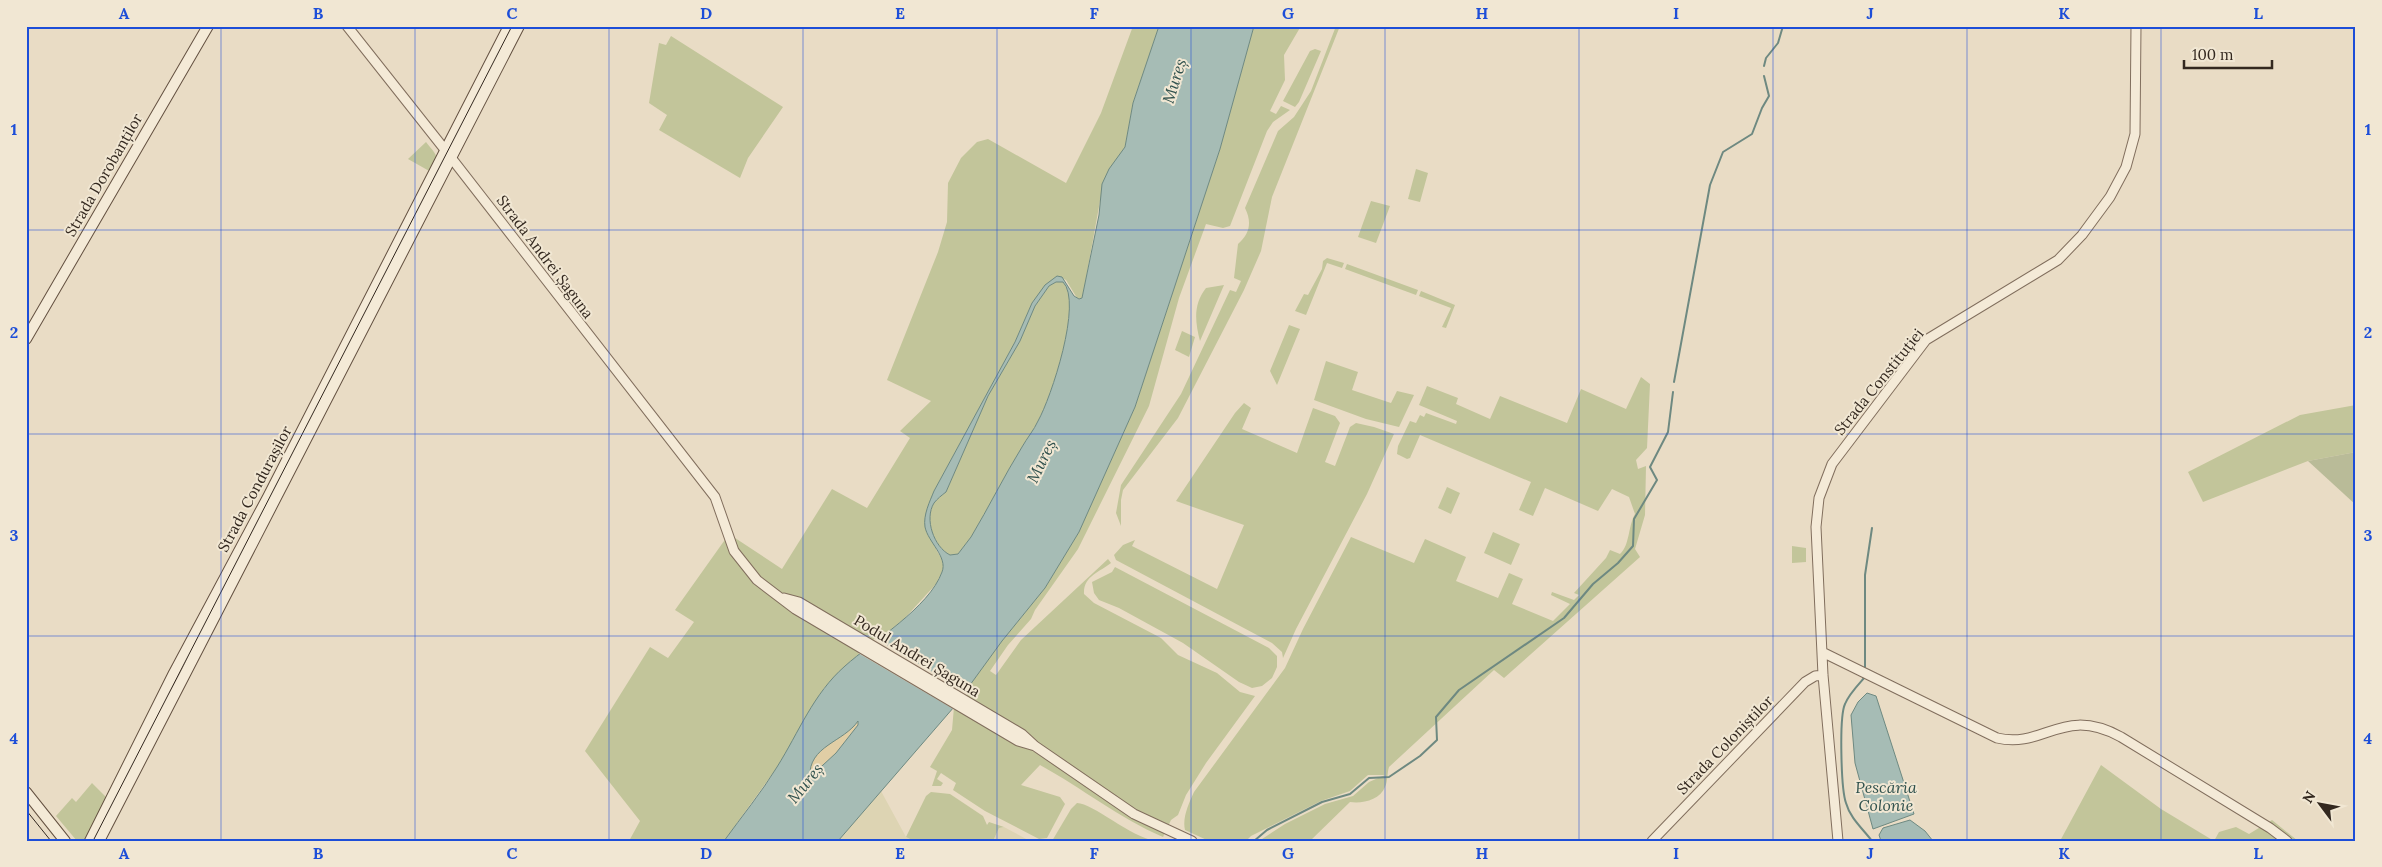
<svg xmlns="http://www.w3.org/2000/svg" width="2382" height="867" font-family="Lora,serif">
<style>
.farmland{fill:#ddd4b3}
.green{fill:#c2c59a}
.sand{fill:#e1cea5}
.cemetery{fill:#b9bb98}
.water{fill:#a6bcb5;stroke:#6e8981;fill-rule:evenodd}
.pier{fill:#e9dcc5}
.lines{fill:none;stroke-linecap:round;stroke-linejoin:round}
.stream{stroke:#6e8981;stroke-width:2}
.tertiary-casing{stroke:#816e5d;stroke-width:11}
.secondary-casing{stroke:#635040;stroke-width:12}
.tertiary{stroke:#f4ead7;stroke-width:9}
.secondary{stroke:#f4ead7;stroke-width:10}
.tram{stroke:#33281f;stroke-width:1}
.grid{fill:none;stroke:#1d4ed8;stroke-width:1;stroke-opacity:0.55}
.labels{text-anchor:middle;stroke-width:4;stroke-linejoin:round;paint-order:stroke}
.street-label{font-size:15px;fill:#33281f;stroke:#f1e7d3}
.water-label{font-size:16px;font-style:italic;fill:#30514d;stroke:#f1e7d3}
.neatline{fill:none;stroke:#1d4ed8;stroke-width:2}
.grid-label{font-size:16px;text-anchor:middle;font-weight:bold;fill:#1d4ed8}
</style>
<rect width="100%" height="100%" fill="#e9dcc5"/>
<!-- farmland -->
<path class="farmland" d="M881 791 906 837 914 841H838Z
M1004 827 1030 841H993L999 828Z"/>
<!-- green -->
<path class="green" d="M1133 26H1159L1133 103 1125 147 1100 201 1083 295 1081 299 1077 298 1066 280 1057 276 1032 303 1015 342 934 491 926 518 937 551 943 561V570L936 584 904 619 845 666 824 688 778 766 724 841H629L640 821 585 751 650 647 668 658 694 622 675 610 729 534 782 569 832 489 867 508 910 438 900 431 931 401 887 380 938 252 947 222 948 183 961 158 977 142 988 139 1066 183 1101 113Z
M1254 26H1301L1284 55 1285 80 1270 111 1276 114 1281 106 1290 110 1273 122 1267 131 1230 226 1223 228 1206 224 1179 298 1149 406 1078 549 1035 610 1031 619 1008 645 990 671 996 675 1021 640 1108 559 1111 563C1100 572 1083 576 1084 594L1094 603 1161 638 1178 655 1217 673 1240 692 1255 696 1206 763 1186 795 1178 815 1171 820 1163 837C1119 818 1082 788 1040 765L1021 785 1060 797 1065 804 1047 838 1039 839 985 811 953 790 956 783 941 773 937 779 943 783 941 786H932L937 771 930 767 952 730 954 707 1002 641 1045 588 1079 532 1135 407 1220 149Z
M1336 26H1340L1272 197 1261 251 1244 290 1178 418 1123 490 1121 500V526L1116 513 1121 485 1181 394 1230 290 1236 292 1241 281 1234 278 1238 244C1250 234 1252 222 1245 208L1278 131 1294 117 1311 91Z
M671 36 783 107 748 158 740 178 659 130 667 115 649 103 659 43 666 45Z
M1315 49 1321 51 1299 102 1295 107 1283 101 1310 51Z
M426 142C437 156 440 155 431 172L408 159Z
M1416 169 1428 173 1420 202 1408 199Z
M1371 201 1390 206 1376 243 1358 237Z
M1327 258 1344 263 1342 268 1327 263 1306 315 1295 311 1304 294 1308 295 1322 269 1323 261Z
M1347 264 1418 290 1416 295 1345 269Z
M1056 282H1063C1083 302 1051 398 1038 421 1034 430 1027 438 1022 447 1004 476 989 507 971 537L958 554 950 555C934 547 924 519 934 503 937 499 942 495 946 492L988 396 1020 341 1035 306 1049 286Z
M1224 285 1200 341C1195 321 1193 305 1206 288Z
M1421 291 1455 305 1446 328 1442 327 1451 308 1419 296Z
M1289 325 1300 329 1277 385 1270 371Z
M1182 331 1195 337 1189 357 1175 350Z
M1326 361 1358 372 1352 390 1391 403 1397 391 1414 395 1399 427 1366 419 1314 400Z
M1641 377 1650 384 1647 448 1636 460 1638 469 1646 466 1645 515 1635 549 1640 557 1504 678 1494 670 1389 767C1387 773 1388 781 1385 787 1380 800 1362 804 1350 802L1310 841H1259L1285 824 1325 804 1353 796 1369 782 1385 775H1368L1350 791 1321 801 1251 836 1246 841H1209L1185 830C1182 818 1189 803 1194 792L1285 668 1303 629 1351 537 1414 563 1425 539 1466 557 1456 581 1498 598 1509 573 1523 579 1512 604 1553 621 1570 604 1551 595 1552 592 1574 600 1579 595 1574 593 1606 558 1610 550 1620 554C1630 545 1628 526 1635 514L1629 497 1612 489 1598 511 1545 488 1533 516 1519 510 1531 482 1420 435 1410 458 1407 459 1397 454 1398 446 1410 421 1416 423 1420 415 1424 417 1426 413 1456 424 1457 421 1419 405 1427 386 1458 398 1456 404 1490 419 1500 396 1567 423 1581 389 1626 409Z
M1244 403 1251 408 1242 429 1297 453 1313 408 1335 416 1340 423 1325 462 1335 466 1350 427 1356 423 1374 427 1394 434 1367 494 1296 629 1283 658 1282 652 1272 643 1116 560 1114 555 1123 545 1135 540 1132 546 1217 589 1244 525 1176 501 1235 413Z
M2356 405V452L2308 461 2203 502 2188 472 2300 415Z
M1447 487 1460 493 1451 514 1438 508Z
M1493 532 1520 544 1511 565 1484 553Z
M1792 546 1806 548V562L1792 563Z
M1115 567 1269 648 1277 656V667L1272 678 1262 686 1252 688 1239 682 1183 643 1119 608 1099 600 1094 593 1092 582 1112 572Z
M2101 765 2161 809 2214 841 2219 832 2236 827 2249 834 2272 820 2298 841H2060Z
M92 783 106 797 86 839 77 841 56 816 72 798 76 802Z
M931 792 950 794 983 816 987 825 989 822 1004 827 999 828 993 841H914L906 837 926 796Z
M1077 803C1093 803 1130 837 1156 841H1052L1071 809Z"/>
<!-- sand -->
<path class="sand" d="M858 721 859 722 858 725 836 753 810 777C809 745 844 742 858 721Z"/>
<!-- cemetery -->
<path class="cemetery" d="M2356 452V505L2308 461Z"/>
<!-- water -->
<path class="water" d="M1159 26H1254L1220 149 1135 407 1079 532 1045 588 1002 641 954 707 838 841H724C742 816 761 793 777 767 799 732 813 694 845 666 873 641 929 608 942 572 948 557 928 542 925 527 923 515 930 501 934 491L1015 342 1032 303 1045 285 1057 276 1062 277 1074 296 1079 299 1082 298 1099 215 1102 184 1109 169 1125 147 1133 103ZM1056 282H1063C1083 302 1051 398 1038 421 1034 430 1027 438 1022 447 1004 476 989 507 971 537L958 554 950 555C934 547 924 519 934 503 937 499 942 495 946 492L988 396 1020 341 1035 306 1049 286ZM858 721V725L836 753 810 777C808 746 844 742 858 721Z
M1867 693 1876 696 1914 814 1873 829 1855 763 1851 715 1858 702Z
M1910 820 1925 831 1933 841H1881L1879 835 1883 828Z"/>
<!-- pier -->
<path class="pier" d="M875 638 968 693 955 710 858 653Z"/>
<g class="lines">
<!-- stream -->
<path class="stream" d="M1764 66 1766 58 1778 43 1783 26
M1674 382 1710 185 1723 152 1752 134 1762 108 1769 96 1764 76
M1865 667V575L1872 528
M1865 677C1858 685 1849 694 1845 704 1839 717 1841 789 1846 803 1850 818 1863 829 1872 841
M1254 841 1267 830 1322 802 1350 794 1369 778 1389 777 1420 756 1437 740 1436 717 1459 690 1564 618 1593 584 1618 563 1633 546 1634 519 1657 480 1650 467 1668 432 1673 392"/>
<defs>
<path id="tertiary" d="M347 26 442 146 715 497 734 551 757 580 795 609 1018 741 1035 746
M784 598 799 602 1022 734 1035 746 1134 814 1192 841
M1822 652 1997 738C2045 749 2062 705 2121 737L2270 828 2287 841
M1652 841 1805 682 1815 676 1823 675
M1838 841 1823 675 1816 527 1819 498 1832 464 1926 340 2058 260 2082 235 2110 197 2126 167 2135 134 2136 26"/>
<path id="secondary" d="M26 339 208 26
M26 792 65 841
M90 841 174 673 268 497 509 26
M99 841 519 26"/>
</defs>
<!-- tertiary casing -->
<use href="#tertiary" class="tertiary-casing"/>
<!-- secondary casing -->
<use href="#secondary" class="secondary-casing"/>
<!-- tertiary -->
<use href="#tertiary" class="tertiary"/>
<!-- secondary -->
<use href="#secondary" class="secondary"/>
<!-- tram -->
<path class="tram" d="M26 810 51 841
M93 841 512 26"/>
</g>
<!-- grid -->
<path class="grid" d="M221 26V841M415 26V841M609 26V841M803 26V841M997 26V841M1191 26V841M1385 26V841M1579 26V841M1773 26V841M1967 26V841M2161 26V841M26 230H2356M26 434H2356M26 636H2356"/>
<g class="labels">
<!-- street labels -->
<g class="street-label">
<text transform="translate(104 175) rotate(-60)" y="5">Strada Dorobanților</text>
<text transform="translate(545 257) rotate(53)" y="5">Strada Andrei Șaguna</text>
<text transform="translate(1879 382) rotate(-51)" y="5">Strada Constituției</text>
<text transform="translate(255 489) rotate(-62)" y="5">Strada Condurașilor</text>
<text transform="translate(917 656) rotate(31)" y="5">Podul Andrei Șaguna</text>
<text transform="translate(1725 745) rotate(-46)" y="5">Strada Coloniștilor</text>
</g>
<!-- water labels -->
<g class="water-label">
<text transform="translate(1174 81) rotate(-73)" y="6">Mureș</text>
<text transform="translate(1041 461) rotate(-64)" y="6">Mureș</text>
<text transform="translate(805 783) rotate(-51)" y="6">Mureș</text>
<text x="1886" y="793">Pescăria<tspan x="1886" dy="18">Colonie</tspan></text>
</g>
</g>
<!-- border -->
<rect width="2382" height="867" fill="none" stroke="#f1e7d3" stroke-width="55"/>
<!-- north arrow -->
<g transform="translate(2320 804) rotate(302)" stroke="#f1e7d3" stroke-width="4" paint-order="stroke">
<path d="M0-4L9 19L0 12L-9 19Z" fill="#33281f"/>
<text y="-8" font-size="14" font-weight="bold" text-anchor="middle" fill="#33281f">N</text>
</g>
<!-- scale -->
<path d="M2184 60v8h88v-8" fill="none" stroke="#33281f" stroke-width="2.5"/>
<text x="2192" y="60" font-size="15" fill="#33281f" stroke="#f1e7d3" stroke-width="4" paint-order="stroke">100 m</text>
<rect x="28" y="28" width="2326" height="812" class="neatline"/>
<g class="grid-label">
<text x="124" y="19">A</text>
<text x="318" y="19">B</text>
<text x="512" y="19">C</text>
<text x="706" y="19">D</text>
<text x="900" y="19">E</text>
<text x="1094" y="19">F</text>
<text x="1288" y="19">G</text>
<text x="1482" y="19">H</text>
<text x="1676" y="19">I</text>
<text x="1870" y="19">J</text>
<text x="2064" y="19">K</text>
<text x="2258" y="19">L</text>
<text x="14" y="135">1</text>
<text x="2368" y="135">1</text>
<text x="14" y="338">2</text>
<text x="2368" y="338">2</text>
<text x="14" y="541">3</text>
<text x="2368" y="541">3</text>
<text x="14" y="744">4</text>
<text x="2368" y="744">4</text>
<text x="124" y="859">A</text>
<text x="318" y="859">B</text>
<text x="512" y="859">C</text>
<text x="706" y="859">D</text>
<text x="900" y="859">E</text>
<text x="1094" y="859">F</text>
<text x="1288" y="859">G</text>
<text x="1482" y="859">H</text>
<text x="1676" y="859">I</text>
<text x="1870" y="859">J</text>
<text x="2064" y="859">K</text>
<text x="2258" y="859">L</text>
</g>
</svg>
